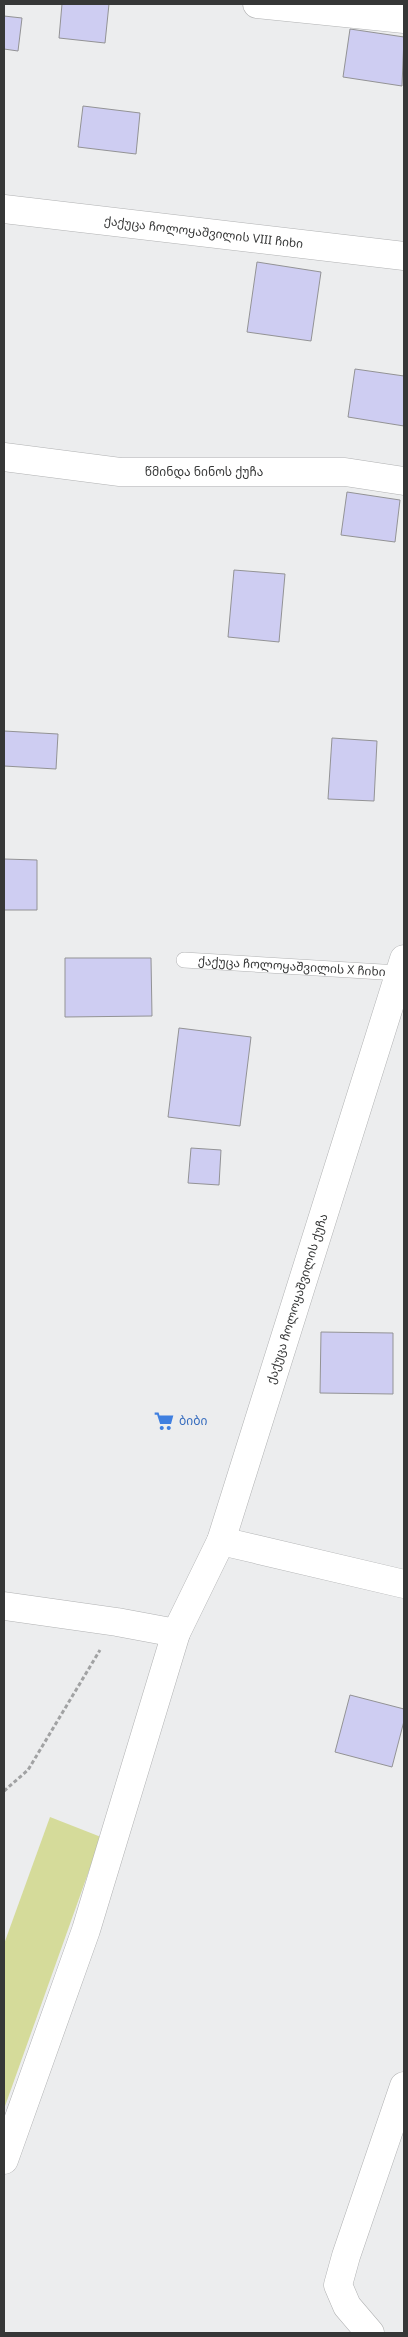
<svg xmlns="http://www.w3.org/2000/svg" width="408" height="2337" font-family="Georgia,'Noto Sans Georgian',serif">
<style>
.green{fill:#d5db9a}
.building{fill:#cecdf2;stroke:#939395}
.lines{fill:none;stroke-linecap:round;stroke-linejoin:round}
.service-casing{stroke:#b1b2b3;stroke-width:16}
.minor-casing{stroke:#b1b2b3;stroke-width:29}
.tertiary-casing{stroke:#b1b2b3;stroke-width:29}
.secondary-casing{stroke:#b1b2b3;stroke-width:29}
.path{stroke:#a1a2a3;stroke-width:3;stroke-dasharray:4 2.5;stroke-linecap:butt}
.service{stroke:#fff;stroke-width:15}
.minor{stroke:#fff;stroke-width:28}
.tertiary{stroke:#fff;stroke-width:28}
.secondary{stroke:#fff;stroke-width:28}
.labels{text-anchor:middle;stroke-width:4;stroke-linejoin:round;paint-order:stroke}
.street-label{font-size:12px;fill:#363737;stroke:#ecedee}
.shop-label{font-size:12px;fill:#366cbe;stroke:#ecedee;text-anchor:start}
</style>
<rect width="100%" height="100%" fill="#ecedee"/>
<!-- green -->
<path class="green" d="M50 1817 101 1837 4 2109V1944Z"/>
<!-- building -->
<path class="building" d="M62 4H109L105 43 59 38Z
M4 16 22 18 18 51 4 49Z
M350 29 404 37 402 86 343 77Z
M83 106 140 113 136 154 78 147Z
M257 262 321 272 311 341 247 332Z
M355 369 404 376V426L348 417Z
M347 492 400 500 395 542 341 535Z
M234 570 285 574 279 642 228 637Z
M4 731 58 734 56 769 4 766Z
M332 738 377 741 374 801 328 799Z
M4 859 37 860V910H4Z
M65 958H151L152 1016 65 1017Z
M179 1028 251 1037 240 1126 168 1117Z
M191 1148 221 1150 219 1185 188 1183Z
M321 1332 393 1333V1394L320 1393Z
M350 1695 404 1709V1721L392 1767 335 1752Z"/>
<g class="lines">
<defs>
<g id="service">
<path id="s1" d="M184 960 399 973"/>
</g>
<g id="minor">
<path d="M257 4 404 19"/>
<path id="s2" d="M4 209 404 256"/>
<path id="s3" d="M4 457 120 472H345L404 481"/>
<path d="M4 1606 117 1622 176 1633"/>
<path d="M370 2333 347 2306 338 2285 346 2256 404 2086"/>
</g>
<g id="tertiary">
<path id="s4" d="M221 1541 404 959"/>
</g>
<path id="secondary" d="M4 2160 86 1930 176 1633 221 1541 404 1584"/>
</defs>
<!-- service casing -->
<use href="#service" class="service-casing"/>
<!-- minor casing -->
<use href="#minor" class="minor-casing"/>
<!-- tertiary casing -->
<use href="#tertiary" class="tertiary-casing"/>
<!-- secondary casing -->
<use href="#secondary" class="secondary-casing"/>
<!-- path -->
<path class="path" d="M4 1791 28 1770 100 1650"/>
<!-- service -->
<use href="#service" class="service"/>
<!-- minor -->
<use href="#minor" class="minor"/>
<!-- tertiary -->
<use href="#tertiary" class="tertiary"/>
<!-- secondary -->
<use href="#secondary" class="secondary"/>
</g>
<!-- icons -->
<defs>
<symbol id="supermarket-bare" viewBox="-9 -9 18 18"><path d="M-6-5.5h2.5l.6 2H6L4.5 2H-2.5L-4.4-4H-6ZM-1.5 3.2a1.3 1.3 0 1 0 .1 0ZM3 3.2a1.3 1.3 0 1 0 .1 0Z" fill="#3f7fe0" stroke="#ecedee" stroke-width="2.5" paint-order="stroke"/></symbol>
</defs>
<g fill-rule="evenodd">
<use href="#supermarket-bare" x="150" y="1407" width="28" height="28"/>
</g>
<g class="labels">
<!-- street labels -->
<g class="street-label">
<text dy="4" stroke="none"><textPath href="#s2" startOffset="201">ქაქუცა ჩოლოყაშვილის VIII ჩიხი</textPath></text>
<text dy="4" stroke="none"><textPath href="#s3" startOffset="201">წმინდა ნინოს ქუჩა</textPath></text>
<text dy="4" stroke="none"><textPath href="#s1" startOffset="108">ქაქუცა ჩოლოყაშვილის X ჩიხი</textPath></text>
<text dy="4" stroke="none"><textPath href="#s4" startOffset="254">ქაქუცა ჩოლოყაშვილის ქუჩა</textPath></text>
</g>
<!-- shop labels -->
<g class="shop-label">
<text x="179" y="1425">ბიბი</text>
</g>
</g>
<!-- border -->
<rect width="408" height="2337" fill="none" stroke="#363737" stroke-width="10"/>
</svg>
